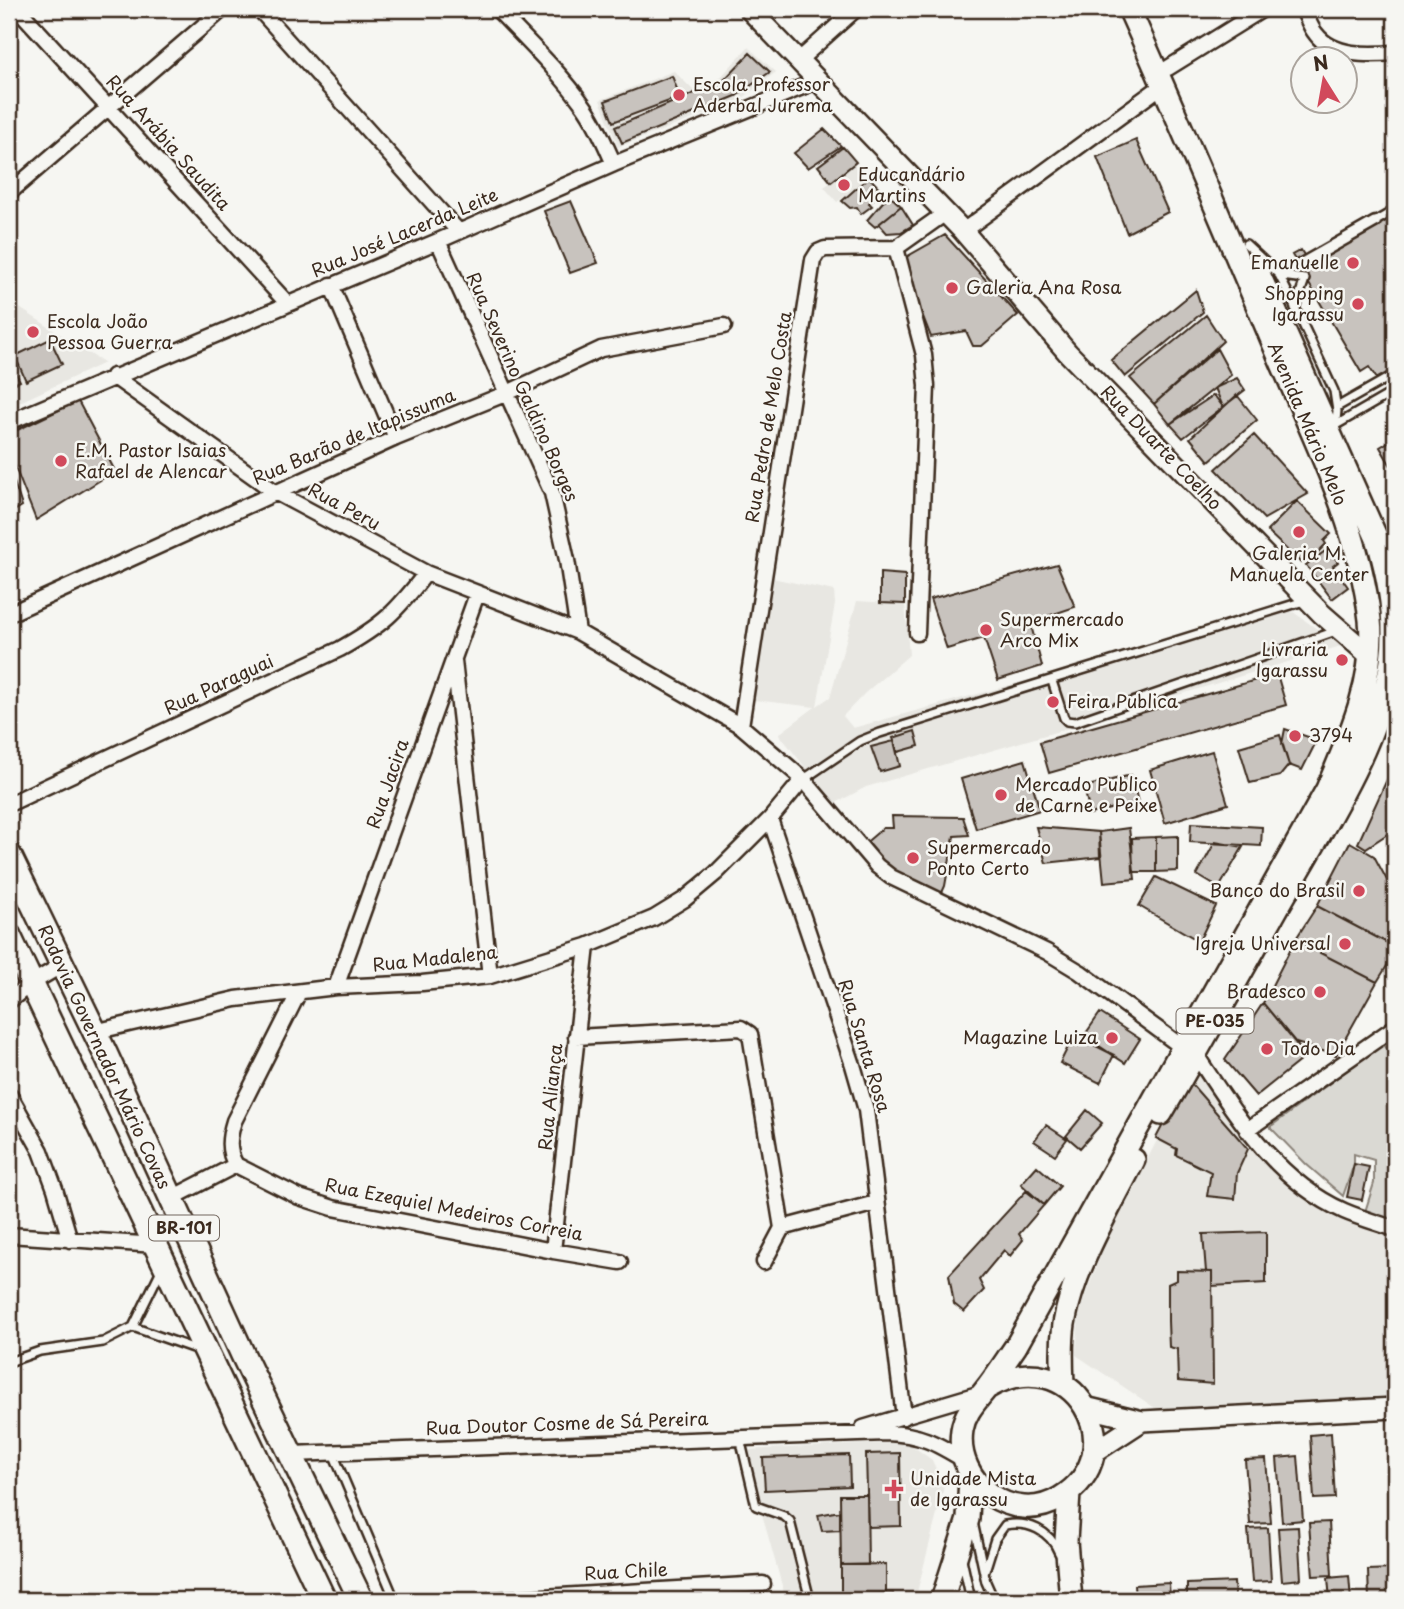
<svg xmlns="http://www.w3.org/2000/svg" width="1404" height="1609" font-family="'Playpen Sans',sans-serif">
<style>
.built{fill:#e8e7e2}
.green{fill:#dad9d3;stroke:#8a8278;stroke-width:2}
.building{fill:#c8c3be;stroke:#3b2a1e;stroke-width:2}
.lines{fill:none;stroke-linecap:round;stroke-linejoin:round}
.service-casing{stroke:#3b2a1e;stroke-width:12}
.minor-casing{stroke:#3b2a1e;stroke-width:19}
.secondary-casing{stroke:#3b2a1e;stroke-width:24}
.primary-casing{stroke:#3b2a1e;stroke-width:26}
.trunk-casing{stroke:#3b2a1e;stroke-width:28}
.service{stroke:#f6f6f2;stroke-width:7}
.minor{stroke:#f6f6f2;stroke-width:14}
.secondary{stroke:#f6f6f2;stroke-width:19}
.primary{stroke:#f6f6f2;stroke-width:21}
.trunk{stroke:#f6f6f2;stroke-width:23}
.poi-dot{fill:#d1495b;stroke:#f6f6f2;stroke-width:2.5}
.labels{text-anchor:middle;stroke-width:5;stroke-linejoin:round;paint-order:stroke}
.shield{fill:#f6f6f2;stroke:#73675e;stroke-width:2}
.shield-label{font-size:16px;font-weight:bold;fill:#3b2a1e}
.poi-label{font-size:18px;fill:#3b2a1e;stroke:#f6f6f2;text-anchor:start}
.street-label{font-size:18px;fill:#3b2a1e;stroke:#f6f6f2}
</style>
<rect width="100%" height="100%" fill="#f6f6f2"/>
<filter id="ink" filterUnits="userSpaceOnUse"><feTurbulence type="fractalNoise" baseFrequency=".0143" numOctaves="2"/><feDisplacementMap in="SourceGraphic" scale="14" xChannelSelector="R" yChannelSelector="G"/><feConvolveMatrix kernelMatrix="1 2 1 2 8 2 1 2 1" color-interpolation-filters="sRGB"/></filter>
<g filter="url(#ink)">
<!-- built -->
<path class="built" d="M748 47 776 72 738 102 618 147 600 100 674 71 693 90 720 78Z
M854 165 869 177 837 202 824 187Z
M9 301 104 363 9 407Z
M772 578 834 591 835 604 817 706 830 697 857 601 905 604 909 655 865 693 843 716 853 728 1289 609 1341 646 1042 736 866 787 834 804 779 734 815 707 754 700Z
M1196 1063 1266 1163 1299 1191 1341 1216 1395 1237V1395L1161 1412 1076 1355 1079 1312 1106 1241Z
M907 1442 932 1460 944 1487 915 1600H786L744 1450Z"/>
<!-- green -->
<path class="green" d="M1383 1044 1395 1056V1224L1364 1215 1374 1183V1160L1354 1154V1164L1343 1196 1306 1164 1270 1127Z"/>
<!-- building -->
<path class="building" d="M750 53 770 72 736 96 622 143 615 127 723 81Z
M672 76 680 97 613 122 605 101Z
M824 129 841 146 808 168 794 153Z
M1136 140 1168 212 1127 233 1097 157Z
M843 147 856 162 831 182 818 166Z
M869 177 882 191 869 203 872 206 861 214 857 207 850 208 842 201Z
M889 195 901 206 875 227 867 220Z
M571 201 598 263 570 273 544 211Z
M901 206 913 225 901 232 887 233 879 224Z
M1395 214V369L1377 379 1369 367 1361 372 1292 255 1301 250 1309 264Z
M945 235 1018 315 982 346H973L966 331 931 337 901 260Z
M1196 290 1203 312 1125 377 1111 360Z
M1206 315 1223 341 1154 404 1130 378Z
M50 339 62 364 26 381 15 356Z
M1217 349 1231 375 1170 424 1154 404Z
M9 360 20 381 9 386Z
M1237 378 1245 390 1223 407 1215 388Z
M1214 395 1223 407 1183 438 1170 424Z
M1237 395 1257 420 1209 461 1190 438Z
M78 401 115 471 36 520 9 452V434Z
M1254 435 1308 494 1264 519 1216 469Z
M1395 438V473L1380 447Z
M9 467 22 506 9 514Z
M1297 501 1331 534 1324 541 1326 544 1311 559 1308 556 1301 563 1267 531Z
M1328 549 1338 562 1333 566 1348 587 1332 599 1306 565Z
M1057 564 1075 607 1030 622 1042 666 998 680 984 638 947 649 930 599Z
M880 573 905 575V604L880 603Z
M1277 674 1286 705 1049 773 1040 742Z
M1285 729 1317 740 1302 770 1289 765 1282 744Z
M915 731 919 746 898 752 893 738Z
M1280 735 1289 765 1280 776 1250 783 1239 747Z
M894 741 900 766 880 772 871 747Z
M1212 751 1228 804 1165 823 1150 770Z
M1025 760 1040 810 976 829 961 779Z
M1395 762V829L1366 848 1358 843Z
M1131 775 1138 802 1090 814 1084 787Z
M892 816 963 817 969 835 954 836 945 886 941 895 887 871 863 845 883 828H893Z
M1191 823 1262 827 1261 846 1190 842Z
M1036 827 1099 832 1100 857 1046 863Z
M1129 828 1135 879 1104 882 1099 832Z
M1178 836V871L1156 872V837Z
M1156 837V872H1133L1132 838Z
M1215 842 1243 847 1219 888 1197 875Z
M1350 842 1374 856 1395 895V947L1317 906Z
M1156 877 1216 906 1199 941 1139 906Z
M1317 906 1395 947V953L1377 982 1295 940Z
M1295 940 1377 982 1336 1055 1296 1043 1263 1003Z
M1263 1003 1306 1056 1256 1096 1225 1060Z
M1100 1013 1140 1039 1125 1063 1084 1036Z
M1074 1035 1114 1055 1100 1083 1060 1063Z
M1187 1079 1248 1149 1237 1173 1235 1199 1207 1196 1211 1172 1176 1155 1177 1149 1156 1138Z
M1087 1110 1102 1123 1080 1148 1066 1136Z
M1046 1125 1067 1139 1055 1155 1034 1141Z
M1354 1164 1369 1167 1362 1200 1347 1197Z
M1037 1166 1060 1186 1044 1205 1021 1184Z
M1026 1191 1044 1205 1019 1234 1023 1240 1010 1256 1004 1250 979 1280 984 1290 964 1312 954 1304 949 1275Z
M1266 1232V1283L1212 1286V1272H1206L1203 1234Z
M1177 1271 1212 1272 1213 1384 1178 1381 1177 1349 1169 1347 1168 1321V1284L1177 1280Z
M1331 1433 1335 1498 1314 1499 1310 1435Z
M1395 1449V1514H1394L1390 1450Z
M900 1453 901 1526 868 1527 866 1454Z
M849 1455 850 1486 765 1490 763 1458Z
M1298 1456 1303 1520 1282 1522 1277 1458Z
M1266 1459 1271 1523 1250 1524 1245 1460Z
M840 1495H867L868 1565H841Z
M840 1511V1530L822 1531 818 1515Z
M1329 1522 1332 1575 1313 1576 1309 1523Z
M1298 1527 1301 1579 1282 1581 1278 1528Z
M1268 1528 1271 1581 1252 1582 1248 1529Z
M886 1564V1595H841V1565Z
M1392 1569 1393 1600H1369L1368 1570Z
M1349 1576 1351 1600H1330L1328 1578Z
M1234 1582 1235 1600H1187V1584Z
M1169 1583 1170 1600H1135L1134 1585Z
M893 1593 894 1600H860L859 1595Z"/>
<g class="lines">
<defs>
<path id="service" d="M1374 221 1376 223 1295 269 1279 275Z
M1376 221 1395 210
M1246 244 1279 275 1293 303 1334 391 1337 411 1335 430
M1281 276 1305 279 1295 308
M1337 407 1395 374
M1336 425 1395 391
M1052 681 1064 718 1067 721 1075 722 1336 631
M804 779 860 741 880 733 1304 601
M133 1327 198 1350
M9 1362 40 1351 103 1342 133 1327 162 1268
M740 1438 756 1506 784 1516 790 1521 810 1600
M333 1453 395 1600
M973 1522 986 1582 994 1600
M962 1559 971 1600
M984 1574 995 1539 1005 1525C1028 1521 1050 1530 1059 1553"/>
<path id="minor" d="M18 9 288 304
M259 9 459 232
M497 9C526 40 559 71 584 106 597 124 605 144 614 164
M1303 9C1307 17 1310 27 1316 34 1333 57 1369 55 1395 53
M798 61 856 9
M1168 68 1263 9
M9 193 223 9
M963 231 1163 85
M438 241 552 493 567 560 578 632
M896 248 924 355 927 386 917 633
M331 285 396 438
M113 376 275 492 426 573 578 632 741 726 803 779 877 866 891 877 1047 952 1080 972 1182 1047
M9 422 438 241 614 164 817 81
M9 614 396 438 505 394 601 349 724 326
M454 661 490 976
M741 726 813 260 818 252 825 249 896 248 944 214
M9 804 340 649C383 625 396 612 426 573
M770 819 853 1065 866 1110 904 1417
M336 987 477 594
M9 1001 30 984 62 965
M94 1032 236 999 336 987 422 983 490 976 587 946 654 918 685 899 716 873 770 819 803 779
M576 1037 741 1028 750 1034 782 1228 764 1262
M1196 1055C1236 1115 1275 1180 1344 1211 1360 1218 1378 1223 1395 1229
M9 1094 41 1151 55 1189 70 1240
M1247 1130 1395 1027
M236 1165C227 1151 229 1137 234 1121L299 992
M170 1199 236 1165 299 1197 333 1208 553 1251 620 1262
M782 1228 876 1203
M9 1235 156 1245
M553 1251 587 946
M863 1428 981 1393
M291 1454 887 1433C920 1434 936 1443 964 1460
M491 1600 763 1584"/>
<path id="secondary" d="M749 9 963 231 1068 353 1322 614 1369 655
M1085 1407 1142 1421 1395 1408
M1093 1453 1142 1421"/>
<path id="primary" d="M1161 1114C1205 1039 1246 963 1289 888 1329 818 1378 743 1391 662 1397 623 1389 579 1378 541L1255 265
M1063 1384C1062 1364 1061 1345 1064 1324 1073 1269 1109 1210 1134 1160
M987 1388C1073 1337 1137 1452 1060 1498 1013 1527 954 1483 962 1430 965 1411 978 1400 989 1385 998 1373 1007 1359 1016 1346L1327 789C1349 737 1376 678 1370 620 1359 525 1313 437 1276 350 1228 236 1180 122 1129 9
M1069 1493 1066 1541 1071 1600
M942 1600 968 1519 970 1475"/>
<path id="trunk" d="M9 855 105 1053 243 1355 361 1600
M9 936 324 1600"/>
</defs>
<!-- service casing -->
<use href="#service" class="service-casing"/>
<!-- minor casing -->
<use href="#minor" class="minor-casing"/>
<!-- secondary casing -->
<use href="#secondary" class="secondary-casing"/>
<!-- primary casing -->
<use href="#primary" class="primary-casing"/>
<!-- trunk casing -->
<use href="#trunk" class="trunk-casing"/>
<!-- service -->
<use href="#service" class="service"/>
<!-- minor -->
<use href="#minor" class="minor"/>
<!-- secondary -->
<use href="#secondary" class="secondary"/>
<!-- primary -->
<use href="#primary" class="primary"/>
<!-- trunk -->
<use href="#trunk" class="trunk"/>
</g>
</g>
<!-- markers -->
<g class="poi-dot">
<circle cx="679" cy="95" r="7"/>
<circle cx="844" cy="185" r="7"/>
<circle cx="1353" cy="263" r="7"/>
<circle cx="952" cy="288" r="7"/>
<circle cx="1358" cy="304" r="7"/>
<circle cx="33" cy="332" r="7"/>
<circle cx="61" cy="461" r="7"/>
<circle cx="1299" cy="532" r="7"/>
<circle cx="986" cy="630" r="7"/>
<circle cx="1342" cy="660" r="7"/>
<circle cx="1053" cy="702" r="7"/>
<circle cx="1295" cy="736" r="7"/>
<circle cx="1001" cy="795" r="7"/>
<circle cx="913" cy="858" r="7"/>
<circle cx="1359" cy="891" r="7"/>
<circle cx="1345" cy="944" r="7"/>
<circle cx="1320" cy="992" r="7"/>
<circle cx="1112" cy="1038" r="7"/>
<circle cx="1267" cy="1049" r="7"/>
<path d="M890.5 1478.5h7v7h7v7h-7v7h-7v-7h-7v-7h7z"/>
</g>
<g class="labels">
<!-- shield labels -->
<g class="shield">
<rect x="1176.5" y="1008.5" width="77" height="25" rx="5"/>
<rect x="149" y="1215.5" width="70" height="25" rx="5"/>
</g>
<g class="shield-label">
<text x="1215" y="1027">PE-035</text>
<text x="184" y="1234">BR-101</text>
</g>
<!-- poi labels -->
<g class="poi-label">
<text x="693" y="91">Escola Professor<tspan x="693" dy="21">Aderbal Jurema</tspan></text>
<text x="858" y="181">Educandário<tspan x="858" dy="21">Martins</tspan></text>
<text x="1339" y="269" text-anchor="end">Emanuelle</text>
<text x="966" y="294">Galeria Ana Rosa</text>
<text x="1344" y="300" text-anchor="end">Shopping<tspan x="1344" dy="21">Igarassu</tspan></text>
<text x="47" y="328">Escola João<tspan x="47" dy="21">Pessoa Guerra</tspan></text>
<text x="75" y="457">E.M. Pastor Isaias<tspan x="75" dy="21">Rafael de Alencar</tspan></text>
<text x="1299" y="560" text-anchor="middle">Galeria M.<tspan x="1299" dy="21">Manuela Center</tspan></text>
<text x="1000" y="626">Supermercado<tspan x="1000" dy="21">Arco Mix</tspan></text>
<text x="1328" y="656" text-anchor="end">Livraria<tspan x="1328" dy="21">Igarassu</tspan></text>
<text x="1067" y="708">Feira Publica</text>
<text x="1309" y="742">3794</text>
<text x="1015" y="791">Mercado Publico<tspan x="1015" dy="21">de Carne e Peixe</tspan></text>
<text x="927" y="854">Supermercado<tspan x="927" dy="21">Ponto Certo</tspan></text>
<text x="1345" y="897" text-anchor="end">Banco do Brasil</text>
<text x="1331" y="950" text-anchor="end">Igreja Universal</text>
<text x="1306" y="998" text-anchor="end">Bradesco</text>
<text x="1098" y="1044" text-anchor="end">Magazine Luiza</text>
<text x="1281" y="1055">Todo Dia</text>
<text x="910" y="1485">Unidade Mista<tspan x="910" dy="21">de Igarassu</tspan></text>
</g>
<!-- street labels -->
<g class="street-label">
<text transform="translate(168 143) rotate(48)" y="6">Rua Arábia Saudita</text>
<text transform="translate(405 233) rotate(-23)" y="6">Rua José Lacerda Leite</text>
<text transform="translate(522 387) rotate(66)" y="6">Rua Severino Galdino Borges</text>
<text transform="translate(769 417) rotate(-81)" y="6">Rua Pedro de Melo Costa</text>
<text transform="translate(1307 424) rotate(67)" y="6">Avenida Mário Melo</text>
<text transform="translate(354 437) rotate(-23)" y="6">Rua Barão de Itapissuma</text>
<text transform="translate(1161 448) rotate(46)" y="6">Rua Duarte Coelho</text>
<text transform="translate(344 507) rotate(28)" y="6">Rua Peru</text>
<text transform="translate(219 685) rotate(-25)" y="6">Rua Paraguai</text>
<text transform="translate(388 784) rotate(-71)" y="6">Rua Jacira</text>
<text transform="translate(435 959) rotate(-6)" y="6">Rua Madalena</text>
<text transform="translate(864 1046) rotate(73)" y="6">Rua Santa Rosa</text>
<text transform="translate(104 1057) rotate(65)" y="6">Rodovia Governador Mário Covas</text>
<text transform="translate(551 1097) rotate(-84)" y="6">Rua Aliança</text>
<text transform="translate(454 1210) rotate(11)" y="6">Rua Ezequiel Medeiros Correia</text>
<text transform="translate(567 1424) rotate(-2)" y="6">Rua Doutor Cosme de Sá Pereira</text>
<text transform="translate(626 1572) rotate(-3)" y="6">Rua Chile</text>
</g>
</g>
<!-- margin -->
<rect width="1404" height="1609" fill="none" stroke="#f6f6f2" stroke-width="35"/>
<rect x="18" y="18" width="1369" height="1574" fill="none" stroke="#3b2a1e" stroke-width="2.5" filter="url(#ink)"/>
<!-- north arrow -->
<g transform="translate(1324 80) rotate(349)"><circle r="33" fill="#f6f6f2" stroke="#aba49d" stroke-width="2"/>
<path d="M0-5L12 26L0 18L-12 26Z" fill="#d1495b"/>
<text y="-10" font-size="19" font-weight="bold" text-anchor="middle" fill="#3b2a1e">N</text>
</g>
</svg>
